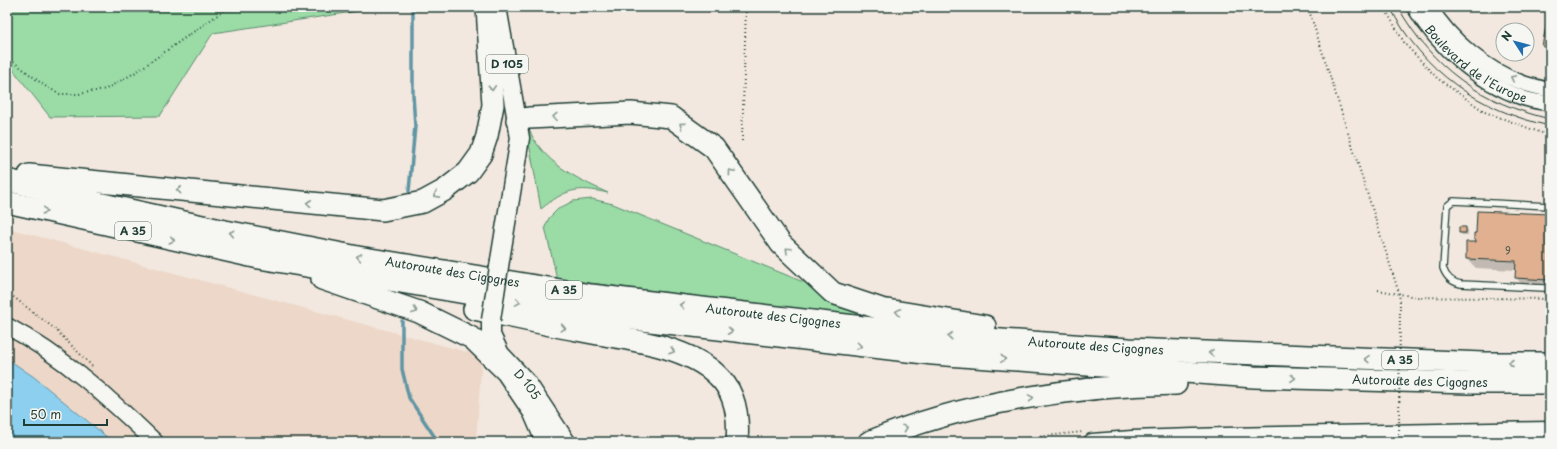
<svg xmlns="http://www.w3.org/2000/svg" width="1557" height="449" font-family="'Playpen Sans',sans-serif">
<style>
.built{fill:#edd7c8}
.green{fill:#9adba6;stroke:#5c8c6d}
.water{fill:#8dcfee;stroke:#6195a4}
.shadow{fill:#0003}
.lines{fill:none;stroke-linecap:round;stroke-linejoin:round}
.stream{stroke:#6195a4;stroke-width:3.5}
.building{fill:#e0b091;stroke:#1f3d34}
.service-casing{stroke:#1f3d34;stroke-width:8}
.tertiary-casing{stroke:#1f3d34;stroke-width:17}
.secondary-casing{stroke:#1f3d34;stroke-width:19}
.primary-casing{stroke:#1f3d34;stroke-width:21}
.motorway-casing{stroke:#1f3d34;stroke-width:24}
.path{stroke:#1f3d34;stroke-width:2;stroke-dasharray:1 3;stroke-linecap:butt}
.service{stroke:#f6f6f2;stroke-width:5.5}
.tertiary{stroke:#f6f6f2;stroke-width:14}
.secondary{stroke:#f6f6f2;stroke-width:16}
.primary{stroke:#f6f6f2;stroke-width:18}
.motorway{stroke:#f6f6f2;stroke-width:21}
.tram{stroke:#1f3d34;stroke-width:1}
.primary-bridge-casing{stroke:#1f3d34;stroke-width:21;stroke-linecap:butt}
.path-bridge{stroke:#1f3d34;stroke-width:2;stroke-dasharray:1 3;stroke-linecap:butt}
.primary-bridge{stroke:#f6f6f2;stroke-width:18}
.oneway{stroke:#8a9a93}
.labels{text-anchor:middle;stroke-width:4;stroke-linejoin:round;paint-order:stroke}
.number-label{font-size:10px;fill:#4f5a4b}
.shield{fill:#f6f6f2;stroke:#60746d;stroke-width:1}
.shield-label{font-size:11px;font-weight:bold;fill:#1f3d34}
.street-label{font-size:12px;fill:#1f3d34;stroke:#f6f6f2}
</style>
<rect width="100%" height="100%" fill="#f2e8df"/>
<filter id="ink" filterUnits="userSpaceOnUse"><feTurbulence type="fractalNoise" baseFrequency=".025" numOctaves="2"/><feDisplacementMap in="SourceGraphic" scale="8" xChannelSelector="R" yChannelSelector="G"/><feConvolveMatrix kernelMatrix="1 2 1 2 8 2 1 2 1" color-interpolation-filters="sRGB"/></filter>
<g filter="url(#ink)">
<!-- built -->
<path class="built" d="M7 228 482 356 476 442H7Z"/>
<!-- green -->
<path class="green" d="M7 7H386L213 33 160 116 50 117 7 62Z
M525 121C529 129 532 137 537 144 554 168 582 181 608 193 577 186 566 189 541 209Z
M592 199 613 204 801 281 874 307 934 325 557 279 545 227 549 218 558 209 573 201Z"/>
<!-- water -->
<path class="water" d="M7 360H9L34 377 113 442H7Z"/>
<!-- shadow -->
<path class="shadow" d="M1550 11V53L1543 46Z
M1478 212 1550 215V289L1526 288 1516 278V270L1476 268 1467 259 1478 243 1475 240 1477 234Z
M1466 228 1468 230V235H1462L1460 232Z"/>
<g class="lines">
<!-- stream -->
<path class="stream" d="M409 191 415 126 413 95V7
M402 321V369L409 398 438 442"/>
</g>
<!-- building -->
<path class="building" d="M1550 7V50L1549 47 1542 46Z
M1477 211 1550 214 1548 280 1515 278 1516 261 1466 259V242H1476V240H1474V233H1476Z
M1459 227H1466V233H1459Z"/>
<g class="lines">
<defs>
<path id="service" d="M1550 206 1453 201 1447 206 1443 268C1446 277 1451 282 1461 284L1544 288 1550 287"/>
<g id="tertiary">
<path id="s1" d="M1414 7C1439 48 1477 82 1523 98 1532 101 1541 102 1550 104"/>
<path d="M1430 7C1450 40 1486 70 1523 83 1532 86 1541 88 1550 90"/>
</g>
<path id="secondary" d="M7 326C63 356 109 398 155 442
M1092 442 1132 439 1225 436 1550 430"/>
<g id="primary">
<path d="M497 7 520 138 500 260"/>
<path id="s2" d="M491 320V335L500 354 527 383 566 442"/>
</g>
<g id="motorway">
<path d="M517 120 529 118 631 113 671 117 714 148 781 244 833 293 881 309 985 326"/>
<path d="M29 175 383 210 423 202 445 190 468 172 481 154 487 136 493 105 487 7"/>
<path id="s3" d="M7 180 98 203 225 231 358 257 591 295 932 335 1129 349 1484 363H1550"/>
<path id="s4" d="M7 202 259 258 590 314 933 354 1254 377 1469 383H1550"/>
<path d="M322 279 419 312 472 338 507 372 534 412 547 442"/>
<path d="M474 309C508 316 543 324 577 330 620 339 684 343 717 375 736 392 739 418 737 442"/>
<path d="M869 442C963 402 1074 386 1176 384"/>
</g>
</defs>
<!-- service casing -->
<use href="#service" class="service-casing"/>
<!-- tertiary casing -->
<use href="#tertiary" class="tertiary-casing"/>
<!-- secondary casing -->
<use href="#secondary" class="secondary-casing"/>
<!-- primary casing -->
<use href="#primary" class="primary-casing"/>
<!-- motorway casing -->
<use href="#motorway" class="motorway-casing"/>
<!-- path -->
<path class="path" d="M1308 7 1399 293 1400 302
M1384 7 1405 44 1437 78 1485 112 1550 136
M7 57 45 86 60 94H79L106 89 136 72 229 7
M742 141 746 7
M1378 290 1416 297 1550 299
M7 292 55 329 94 368
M1009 442 1045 436 1083 432"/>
<!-- service -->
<use href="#service" class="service"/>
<!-- tertiary -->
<use href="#tertiary" class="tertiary"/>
<!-- secondary -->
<use href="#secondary" class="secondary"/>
<!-- primary -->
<use href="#primary" class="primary"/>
<!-- motorway -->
<use href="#motorway" class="motorway"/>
<!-- tram -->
<path class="tram" d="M1390 7C1423 72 1480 111 1550 126
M1398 7C1433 69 1481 103 1550 119"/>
<defs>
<path id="primary-bridge" d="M491 320 500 260"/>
</defs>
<!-- primary-bridge casing -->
<use href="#primary-bridge" class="primary-bridge-casing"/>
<!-- path-bridge -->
<path class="path-bridge" d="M1399 442 1400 302"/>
<!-- primary-bridge -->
<use href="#primary-bridge" class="primary-bridge"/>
</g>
<!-- one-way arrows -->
<defs><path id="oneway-chevron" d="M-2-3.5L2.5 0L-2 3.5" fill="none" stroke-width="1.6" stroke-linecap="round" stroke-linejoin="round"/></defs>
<g class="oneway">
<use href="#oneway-chevron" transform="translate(1513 78) rotate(-154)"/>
<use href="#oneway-chevron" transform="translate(492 88) rotate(87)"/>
<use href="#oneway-chevron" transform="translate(555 117) rotate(177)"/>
<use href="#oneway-chevron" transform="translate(682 125) rotate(-144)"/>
<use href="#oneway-chevron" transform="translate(731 172) rotate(-126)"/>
<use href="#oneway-chevron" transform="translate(179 190) rotate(-174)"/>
<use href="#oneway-chevron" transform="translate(436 195) rotate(152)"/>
<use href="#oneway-chevron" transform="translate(309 203) rotate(-174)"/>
<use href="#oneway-chevron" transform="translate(45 211) rotate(13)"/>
<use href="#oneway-chevron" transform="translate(232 233) rotate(-169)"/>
<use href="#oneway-chevron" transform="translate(172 240) rotate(13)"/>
<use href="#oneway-chevron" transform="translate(788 250) rotate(-137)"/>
<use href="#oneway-chevron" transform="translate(359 257) rotate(-170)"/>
<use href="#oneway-chevron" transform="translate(518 302) rotate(10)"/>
<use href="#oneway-chevron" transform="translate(682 305) rotate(-173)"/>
<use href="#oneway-chevron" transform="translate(415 311) rotate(20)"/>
<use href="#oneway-chevron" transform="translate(898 312) rotate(-170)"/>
<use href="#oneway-chevron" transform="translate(563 328) rotate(11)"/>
<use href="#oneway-chevron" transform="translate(730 331) rotate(7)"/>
<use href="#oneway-chevron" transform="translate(950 336) rotate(-176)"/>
<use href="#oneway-chevron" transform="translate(859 346) rotate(7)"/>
<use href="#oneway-chevron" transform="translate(672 351) rotate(19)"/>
<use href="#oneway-chevron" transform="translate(1211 353) rotate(-178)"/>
<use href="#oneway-chevron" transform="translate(1003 359) rotate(4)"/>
<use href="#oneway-chevron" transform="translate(1367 359) rotate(-178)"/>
<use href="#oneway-chevron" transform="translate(1511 363) rotate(-180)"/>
<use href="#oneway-chevron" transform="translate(1293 378) rotate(2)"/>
<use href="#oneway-chevron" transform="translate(1031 398) rotate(-10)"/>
<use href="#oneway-chevron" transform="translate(905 428) rotate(-19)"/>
</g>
</g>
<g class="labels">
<!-- number labels -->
<g class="number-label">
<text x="1508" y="255">9</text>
</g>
<!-- shield labels -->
<g class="shield">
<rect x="486" y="55" width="42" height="18" rx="3"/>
<rect x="115" y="222" width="36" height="18" rx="3"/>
<rect x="546" y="281" width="36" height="18" rx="3"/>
<rect x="1382" y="351" width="36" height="18" rx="3"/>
</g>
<g class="shield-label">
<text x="507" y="68">D 105</text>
<text x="133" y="235">A 35</text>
<text x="564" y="294">A 35</text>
<text x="1400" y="364">A 35</text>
</g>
<!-- street labels -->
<g class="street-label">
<text dy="4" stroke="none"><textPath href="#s1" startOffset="86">Boulevard de l'Europe</textPath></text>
<text dy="4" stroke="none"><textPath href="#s3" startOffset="455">Autoroute des Cigognes</textPath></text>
<text dy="4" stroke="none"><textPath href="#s3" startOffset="779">Autoroute des Cigognes</textPath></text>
<text dy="4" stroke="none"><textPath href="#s3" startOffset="1103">Autoroute des Cigognes</textPath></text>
<text dy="4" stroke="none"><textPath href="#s4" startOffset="1427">Autoroute des Cigognes</textPath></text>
<text dy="4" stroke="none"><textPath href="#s2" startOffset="77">D 105</textPath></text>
</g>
</g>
<!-- margin -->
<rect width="1557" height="449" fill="none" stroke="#f6f6f2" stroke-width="24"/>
<rect x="12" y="12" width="1533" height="425" fill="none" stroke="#1f3d34" stroke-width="1.5" filter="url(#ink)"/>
<!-- north arrow -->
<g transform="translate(1515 42) rotate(306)"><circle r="19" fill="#f6f6f2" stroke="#a0aca6"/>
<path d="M0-3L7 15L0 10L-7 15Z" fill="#1f6fb2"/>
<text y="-6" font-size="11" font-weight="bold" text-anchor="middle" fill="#1f3d34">N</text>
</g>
<!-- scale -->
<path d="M24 419v6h83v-6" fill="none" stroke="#1f3d34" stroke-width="2"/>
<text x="30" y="419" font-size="12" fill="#1f3d34" stroke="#f6f6f2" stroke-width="3" paint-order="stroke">50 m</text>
</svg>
